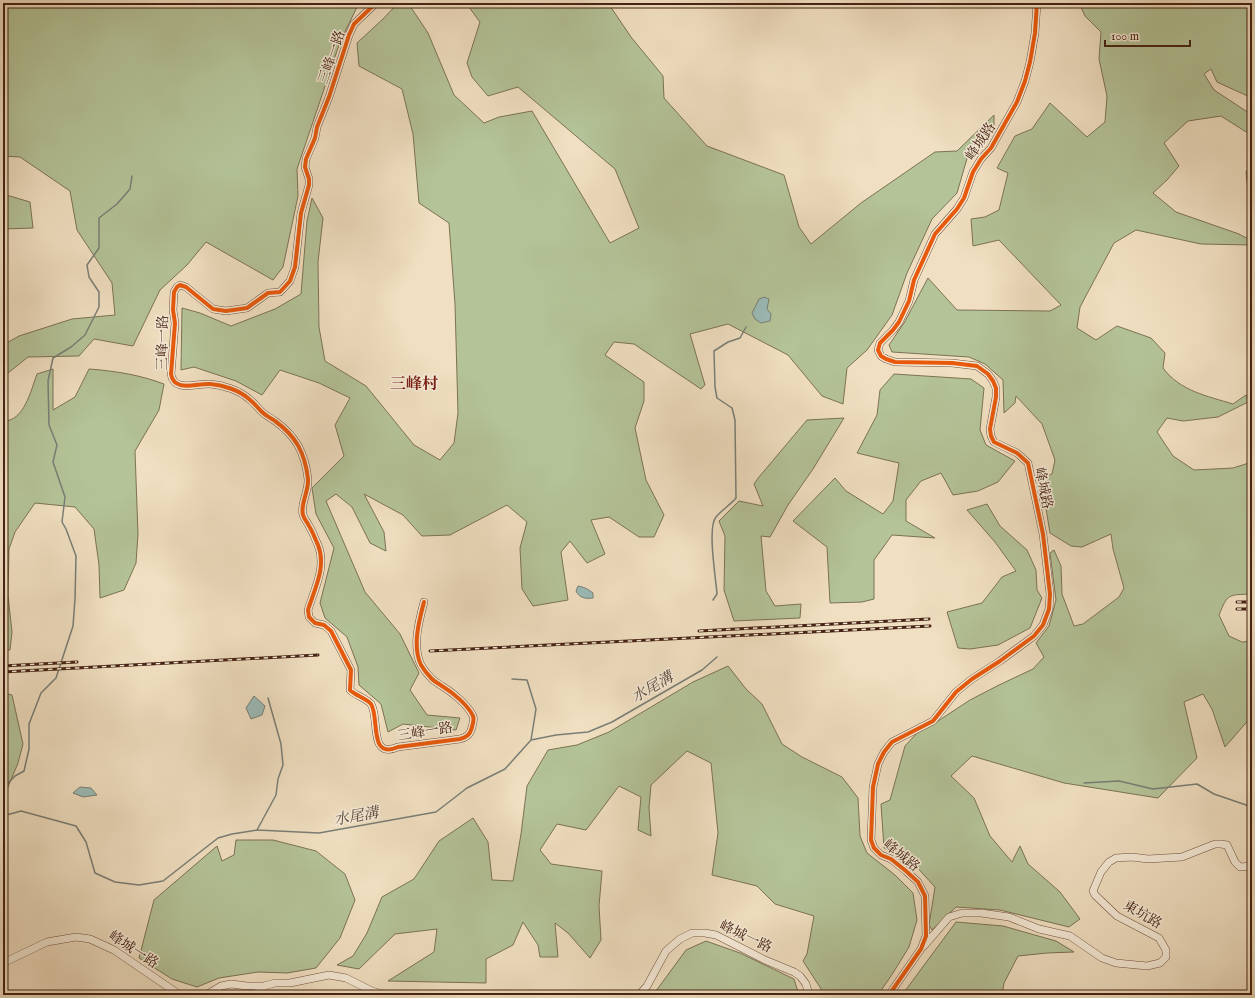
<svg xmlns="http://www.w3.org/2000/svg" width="1255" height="998" font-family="'IM FELL English','Noto Serif TC',serif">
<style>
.green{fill:#b4c398;stroke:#7c7256}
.water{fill:#9bbcb8;stroke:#797e76}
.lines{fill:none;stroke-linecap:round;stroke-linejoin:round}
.stream{stroke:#797e76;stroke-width:1.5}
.minor-casing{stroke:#70513e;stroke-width:8}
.minor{stroke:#f5ead7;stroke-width:7}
.rail-casing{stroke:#452213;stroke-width:3}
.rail{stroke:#f5ead7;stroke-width:1.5;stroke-dasharray:4.5;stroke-linecap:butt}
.cycleway-casing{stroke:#f5ead7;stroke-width:6}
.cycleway{stroke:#e8590c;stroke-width:4}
.labels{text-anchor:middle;stroke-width:3;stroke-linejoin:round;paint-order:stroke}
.street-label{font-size:14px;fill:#452213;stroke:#f5ead7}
.water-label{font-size:15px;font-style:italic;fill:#5a483c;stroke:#f5ead7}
.quarter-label{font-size:16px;font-weight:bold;fill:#7a1f14;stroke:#f5ead7}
</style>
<rect width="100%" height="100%" fill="#f0dfc1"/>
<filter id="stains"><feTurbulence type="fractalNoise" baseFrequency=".005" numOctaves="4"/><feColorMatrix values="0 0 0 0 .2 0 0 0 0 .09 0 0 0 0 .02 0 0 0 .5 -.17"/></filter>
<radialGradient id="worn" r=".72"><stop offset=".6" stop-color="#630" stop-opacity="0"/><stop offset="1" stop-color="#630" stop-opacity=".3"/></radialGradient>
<!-- green -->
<path class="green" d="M3 3H359L340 42 297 169 298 196 283 267 273 280 206 242 187 265 160 290 133 346 94 339 79 356 28 357 3 377V345L19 336 72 319 115 315 112 283 77 230 70 191 20 157 3 156Z
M398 3H408L428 33 454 95 484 123 499 117 532 111 610 243 639 228 615 169 518 87 488 96 472 77 467 63 480 22 466 3H608L631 37 663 76 664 98 707 146 784 175 799 227 811 244 861 203 935 152 957 151 994 115V125L968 155 957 193 932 219 907 273 892 315 867 350 847 368 843 404 822 396 788 355 728 324 690 334 705 385 701 389 634 344 614 342 605 355 644 382V401L635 428 646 480 664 515 654 537H639L609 517 591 520 605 554 587 563 570 541 561 552 568 600 533 606 522 589 520 548 527 522 507 505 450 535 422 536 403 515 364 494 384 532 386 551 370 543 352 507 336 494 326 501 365 592 400 634 419 673 410 690 427 715 460 718 456 730 403 724 388 732 381 704 359 685 358 667 347 637 325 618 320 603 334 548 316 514 312 488 344 456 335 425 350 398 319 383 280 370 262 395 236 381 194 367 181 370 182 308 200 313 231 326 275 309 301 294 307 221 312 198 323 218 318 262 319 327 325 361 366 386 414 445 440 460 454 443 458 413 455 304 449 223 419 203 413 134 402 89 359 66 357 43 384 18Z
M1079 3H1252V98L1217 82 1211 69 1204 74 1214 90 1252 115V137L1251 135 1221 116 1188 121 1164 143 1179 166 1167 180 1153 193 1176 212 1239 234 1252 241V245L1201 244 1136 230 1114 243 1080 307 1077 328 1096 340 1117 326 1151 338 1165 353 1163 368C1180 391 1207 396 1233 404L1246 395 1248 402 1218 417 1183 421 1167 418 1157 432 1173 456 1194 470 1233 468 1252 462V594C1228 595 1228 593 1219 615L1229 636 1242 642 1252 641V716L1225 747 1212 709 1203 694 1184 702 1197 758 1158 798 1064 783 972 756 951 776 974 798 990 836 1012 862 1020 846 1028 864 1060 892 1080 919 1069 927 1000 910 956 907 932 930 929 925 935 887 914 864 884 848 881 804 890 800 905 746 917 733 938 721 970 700 999 685 1033 669 1044 657 1036 643 1049 626 1056 600 1050 553 1054 550 1061 566 1062 594 1074 626 1083 624 1119 597 1124 588 1113 549 1111 534 1082 547 1071 546 1050 533 1041 478 1052 474 1055 460 1042 424 1016 396 1015 403 1004 413 1003 380 985 364 969 357 892 352 889 345 904 323 928 278 957 310 1050 311 1061 305 999 240 973 246 971 219 985 217 999 210 1008 173 997 168 1015 136 1032 129 1050 103 1087 137 1105 122 1107 96 1099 59 1101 32 1085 16Z
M1252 161V190L1248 189 1246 172Z
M3 194 30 202 33 228 3 229Z
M53 369V410L75 397 89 369C116 371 140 375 164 384L159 410 135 451 138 534 136 563 124 590 100 598 99 565 94 529 75 507 35 503 15 532 9 549 8 595 12 632 10 650H3V421C24 422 31 390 37 374Z
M894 374 971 379 984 388 980 430 986 445 1015 461 998 482 978 491 953 495 941 473 921 481 906 500V521L935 538 892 535 874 560V599L862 602 830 603 827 547 793 521 835 478 846 491 883 514 893 501 899 463 857 453 877 415 880 390Z
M844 418 813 469 788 505 770 537 761 536 766 591 775 606 801 604 800 618 734 621 724 590 725 536 719 521 739 501 763 506 754 484 759 477 807 420Z
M987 504 1000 526 1027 550 1036 570 1037 590 1042 598 1030 628 998 645 970 649 958 648 947 612 982 603 1002 577 1016 571 995 542 967 510Z
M728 666 746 689 762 704 782 744 802 757 842 777 858 798 860 836 867 853 895 875 913 893 917 920 909 947 893 973 878 995H825L803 961 807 954 814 916 775 904 757 886 712 875 718 833 711 763 687 751 651 785 649 808 651 836 638 830 641 797 619 786 586 830 557 824 540 850 551 864 602 871 599 906 601 940 590 958 568 933 555 923 558 957H540L538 945 523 922 513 945 486 959V983L388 981 434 952 437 929 395 934 359 969 337 965 353 956 367 933 382 897 414 879 439 841 473 818 488 842 492 880 513 881 521 834 527 786 548 750 577 745 609 732 693 682Z
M3 693 12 695 23 744 18 763 3 799Z
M236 840H273L316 851 345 874 355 900 340 938 316 968 287 973 258 972 219 978 197 987 172 979 139 958 154 900 217 846 222 861 234 855Z
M956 922 1003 926 1056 941 1074 952 1047 953 1018 956 1004 983 1002 995H902Z
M706 941 740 953 794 979 799 995H653L686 950Z"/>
<!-- water -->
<path class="water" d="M764 297 769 299 767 309 771 314 770 321 761 323 755 319 752 313 759 299Z
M578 586C584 587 588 589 593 593V598C586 599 579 598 576 591Z
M254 696 265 706 262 715 251 719 246 708Z
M80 787 91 788 97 795 83 797 73 793Z"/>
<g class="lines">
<!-- stream -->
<path class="stream" d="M713 600 717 594C716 579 707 527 716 517 722 510 730 505 736 498L735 420 732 408 717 398 715 387 714 351 728 342 740 338 746 327
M512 679 527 680 536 709 531 740
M1084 783 1119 781 1153 789 1197 784 1214 794 1252 807
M3 788 15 776 24 771 29 749V724L41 693 56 678 73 626 75 599 76 556 66 529 62 522 65 497 53 462 57 445 49 425 48 381 53 358 71 347 85 335 99 307V292L89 277 87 265 99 248V218L117 204 130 189 132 176
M3 816 21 811 76 826 86 842 95 873 115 882 139 885 163 881 218 838 232 834 257 830 319 833 436 812 467 788 505 769 531 740 556 735 588 732 612 722 702 670 717 657
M257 830 276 795 278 779 283 765 281 744 268 698"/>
<defs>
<path id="minor" d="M376 3 354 24 349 35 329 97 317 127 315 138 306 159 305 167 309 179V185L301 213 295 267 290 281 280 292 268 293 247 308 226 311 213 309 186 287 180 285 177 287 174 292 173 310 175 323 171 374C174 393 197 383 210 384 223 385 239 390 249 399 254 403 258 408 262 412 266 416 271 418 275 421 296 436 305 453 308 479 309 491 300 504 303 515 304 519 308 523 309 526 313 532 315 539 318 545 327 567 314 590 308 610L309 617 315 623 324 625 331 631 351 670 350 690C356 696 366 698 371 704 380 718 368 760 398 747L460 739C467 737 470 735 472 727 473 724 474 719 473 716 468 705 452 692 442 686 439 684 435 682 432 679 428 675 424 670 421 665 412 646 419 621 424 602
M924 946 949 917 962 913H981L1009 917 1039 929 1070 936 1102 958 1116 963 1147 966 1160 963 1166 957V950L1159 938 1117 916 1095 895 1093 891 1101 872 1109 862 1116 858 1132 857 1148 859 1182 857 1215 844H1221L1227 845 1235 862 1240 867 1252 866
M3 963 47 942 76 937 90 939 114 950 180 995
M206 995 221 986 231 984 247 986H264L275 983H290L329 975 346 978 372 991 387 995
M255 995 264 986
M639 995 647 986 666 951 680 939 692 933H705L716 935 765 960 794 972 800 976 806 984 809 995
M889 995 921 949 926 936 925 896 918 882 906 871 891 859 881 855 874 848 871 840 873 787 878 764 884 752 892 742 933 721 956 692 972 679 1000 661 1034 636 1043 625 1049 609 1050 594 1043 534 1028 463 1017 453 994 442 991 436 990 429 996 397V388L993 381 988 374 977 366 952 363 895 362 886 359 881 356 878 350 880 343 893 330 899 322 909 301 914 280 935 234 957 209 964 198 973 172 981 159 991 148 1017 102 1025 81 1030 62 1035 33 1037 3"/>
</defs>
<!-- minor casing -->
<use href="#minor" class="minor-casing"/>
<!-- minor -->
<use href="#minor" class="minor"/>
<defs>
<path id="rail" d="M1237 602H1252
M1237 609H1252
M699 631 929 619
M430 651 930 626
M3 666 77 662
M3 672 318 655"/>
</defs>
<!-- rail casing -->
<use href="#rail" class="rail-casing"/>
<!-- rail -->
<use href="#rail" class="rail"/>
<defs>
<path id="cycleway" d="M376 3 354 24 349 35 329 97 317 127 315 138 306 159 305 167 309 179V185L301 213 295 267 290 281 280 292 268 293 247 308 226 311 213 309 186 287 180 285 177 287 174 292 173 310 175 323 171 374C174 393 197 383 210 384 223 385 239 390 249 399 254 403 258 408 262 412 266 416 271 418 275 421 296 436 305 453 308 479 309 491 300 504 303 515 304 519 308 523 309 526 313 532 315 539 318 545 327 567 314 590 308 610L309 617 315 623 324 625 331 631 351 670 350 690C356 696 366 698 371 704 380 718 368 760 398 747L460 739C467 737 470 735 472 727 473 724 474 719 473 716 468 705 452 692 442 686 439 684 435 682 432 679 428 675 424 670 421 665 412 646 419 621 424 602
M889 995 921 949 926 936 925 896 918 882 906 871 891 859 881 855 874 848 871 840 873 787 878 764 884 752 892 742 933 721 956 692 972 679 1000 661 1034 636 1043 625 1049 609 1050 594 1043 534 1028 463 1017 453 994 442 991 436 990 429 996 397V388L993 381 988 374 977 366 952 363 895 362 886 359 881 356 878 350 880 343 893 330 899 322 909 301 914 280 935 234 957 209 964 198 973 172 981 159 991 148 1017 102 1025 81 1030 62 1035 33 1037 3"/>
</defs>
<!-- cycleway casing -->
<use href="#cycleway" class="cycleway-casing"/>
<!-- cycleway -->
<use href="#cycleway" class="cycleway"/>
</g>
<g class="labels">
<!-- street labels -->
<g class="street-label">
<text transform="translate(331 57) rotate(-71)" y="5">三峰一路</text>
<text transform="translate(980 141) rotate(-56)" y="5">峰城路</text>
<text transform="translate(162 343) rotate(-89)" y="5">三峰一路</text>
<text transform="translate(1044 488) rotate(78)" y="5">峰城路</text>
<text transform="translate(425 731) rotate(-9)" y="5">三峰一路</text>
<text transform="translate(902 855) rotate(39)" y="5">峰城路</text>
<text transform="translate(1143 914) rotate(30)" y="5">東坑路</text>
<text transform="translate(746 936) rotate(25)" y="5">峰城一路</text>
<text transform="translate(134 949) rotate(33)" y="5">峰城一路</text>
</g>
<!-- water labels -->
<g class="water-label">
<text transform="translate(652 687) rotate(-30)" y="5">水尾溝</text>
<text transform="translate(356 816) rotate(-10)" y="5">水尾溝</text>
</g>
<!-- quarter labels -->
<g class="quarter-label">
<text x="414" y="389">三峰村</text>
</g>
</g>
<!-- margin -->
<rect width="1255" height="998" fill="none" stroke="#f0dfc1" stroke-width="16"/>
<rect x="4" y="4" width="1247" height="990" fill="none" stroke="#452213" stroke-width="2"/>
<rect x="8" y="8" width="1239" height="982" fill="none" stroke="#452213"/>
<!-- scale -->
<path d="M1105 40v6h85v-6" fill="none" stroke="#452213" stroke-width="2"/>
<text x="1111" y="40" font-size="12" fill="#452213" stroke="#f5ead7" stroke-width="3" paint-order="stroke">100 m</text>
<rect width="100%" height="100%" filter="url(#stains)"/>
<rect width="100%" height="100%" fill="url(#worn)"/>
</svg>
